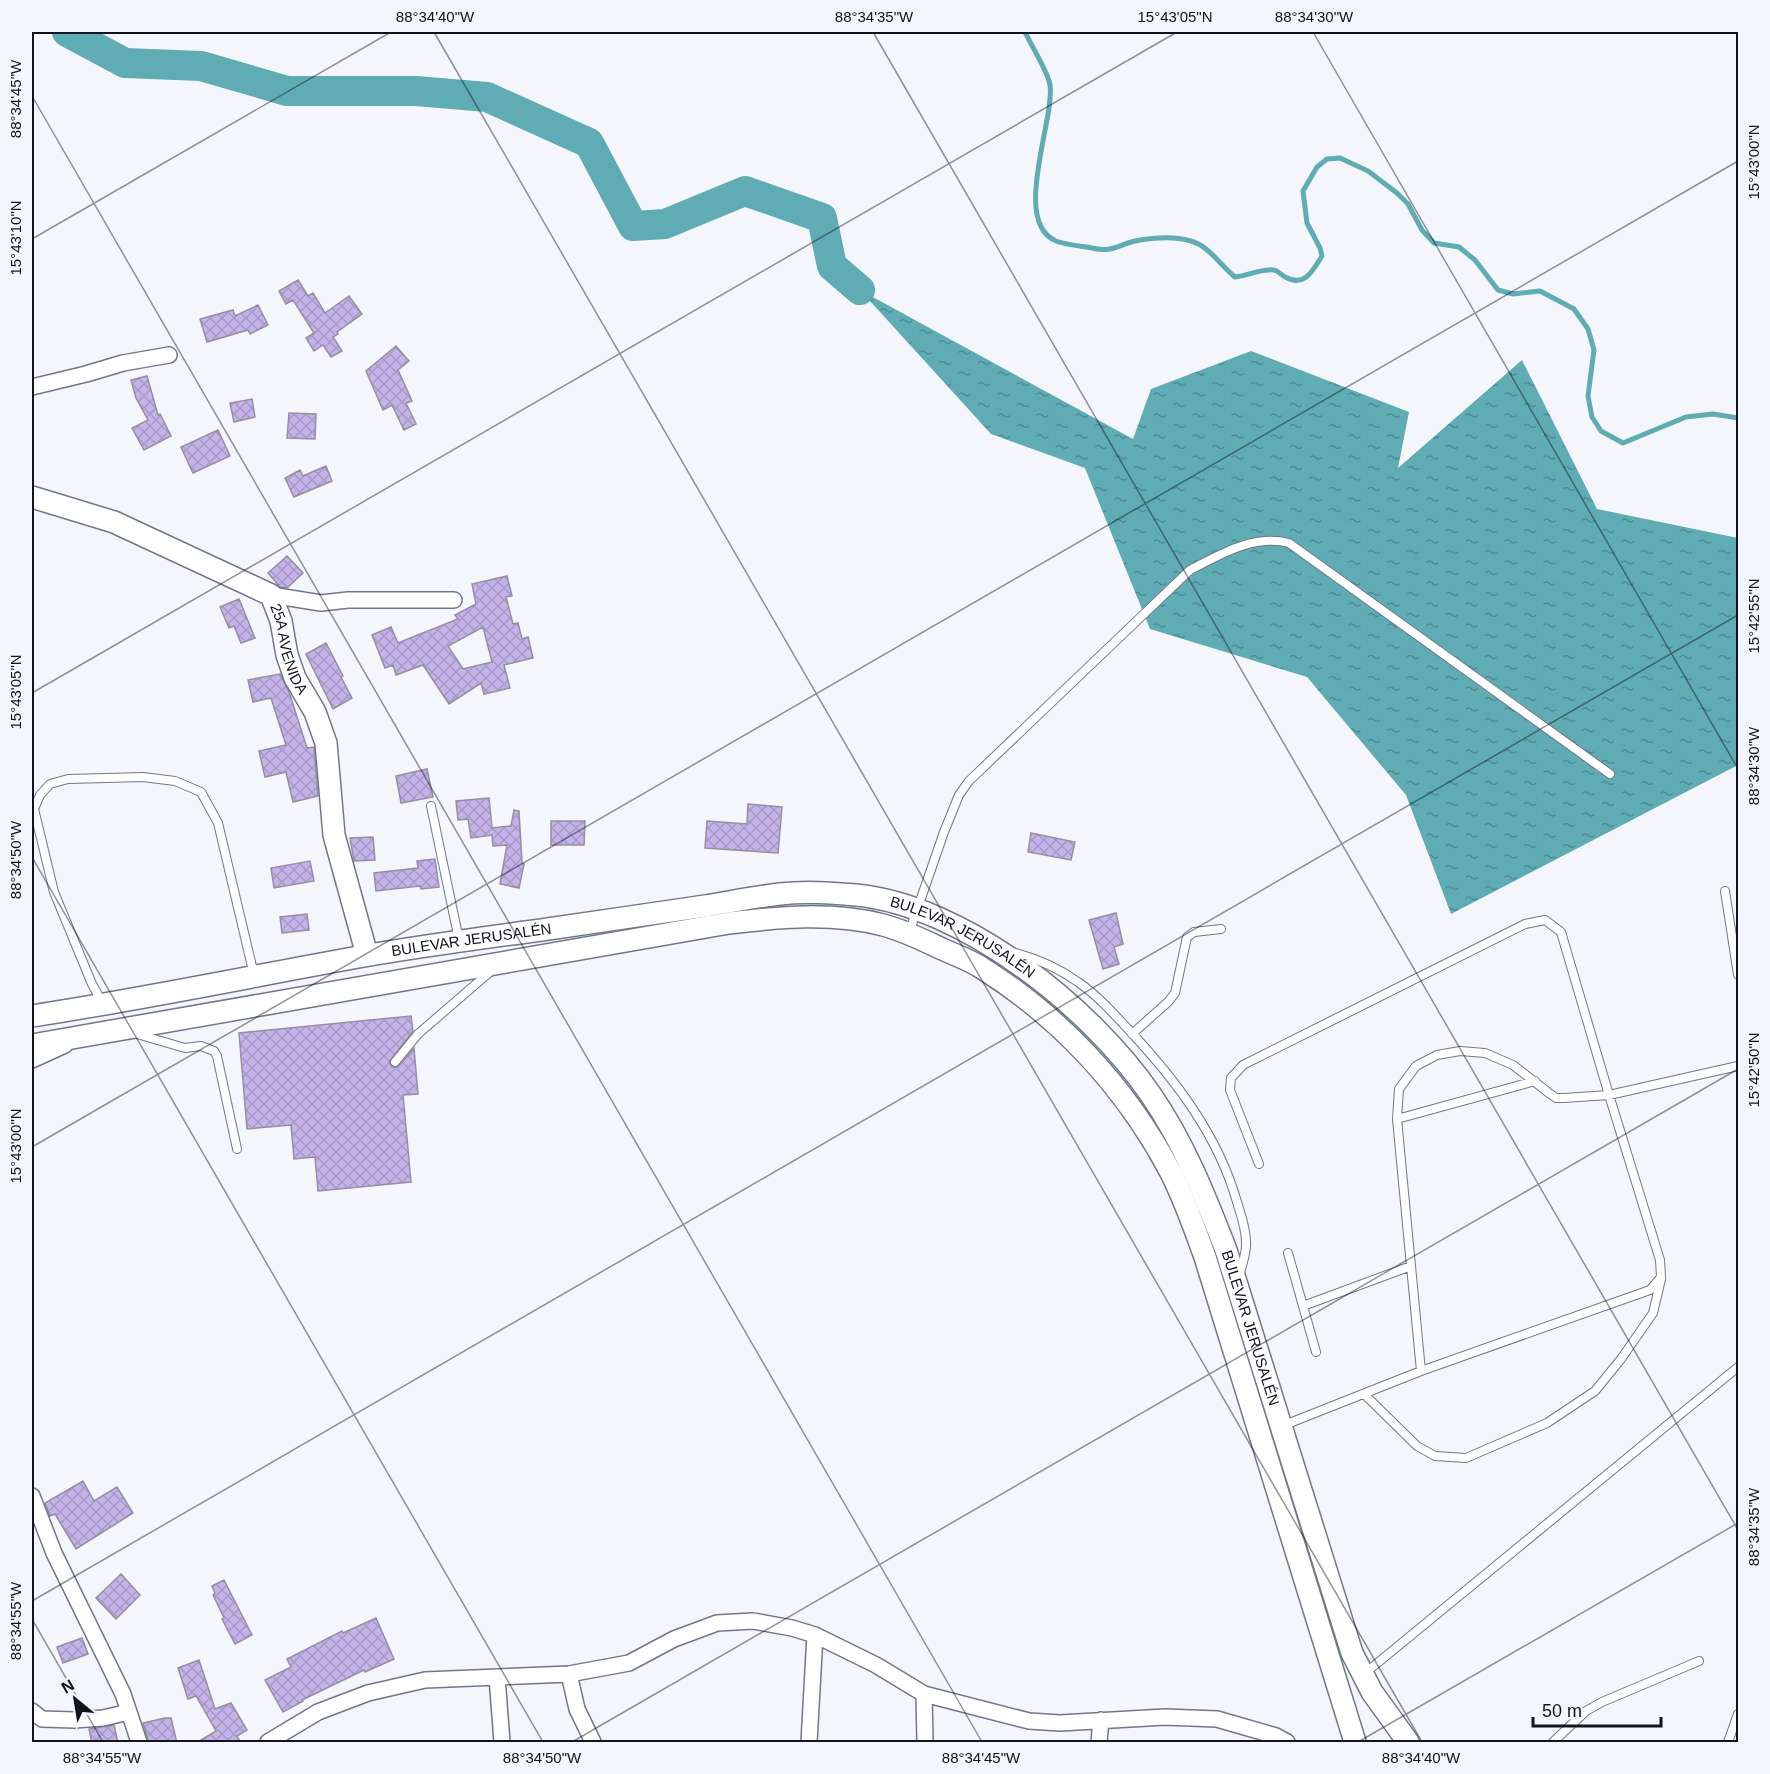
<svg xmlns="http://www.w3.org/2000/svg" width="1770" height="1774" font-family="Arial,sans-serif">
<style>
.water{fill:url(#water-ripples)}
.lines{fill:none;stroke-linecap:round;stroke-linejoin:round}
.stream{stroke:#5facb5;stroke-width:5}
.river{stroke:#5facb5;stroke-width:30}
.building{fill:url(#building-cross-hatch);stroke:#948ea3;stroke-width:1.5;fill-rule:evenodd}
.lane-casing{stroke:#6f778b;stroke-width:10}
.street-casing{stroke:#6f778b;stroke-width:18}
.secondary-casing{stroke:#6f778b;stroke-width:24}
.lane{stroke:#fff;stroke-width:8}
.street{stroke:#fff;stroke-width:15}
.secondary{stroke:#fff;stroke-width:21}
.ticks{fill:none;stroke:#11141c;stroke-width:1.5;stroke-opacity:0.45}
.labels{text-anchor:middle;stroke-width:4.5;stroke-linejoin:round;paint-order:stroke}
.street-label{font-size:15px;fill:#11141c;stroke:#f4f6fb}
.neatline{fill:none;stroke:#11141c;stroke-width:2}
.ticks-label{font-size:15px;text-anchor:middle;fill:#11141c}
</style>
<defs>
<pattern id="water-ripples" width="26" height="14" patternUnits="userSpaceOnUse" patternTransform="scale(1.5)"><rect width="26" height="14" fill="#5facb5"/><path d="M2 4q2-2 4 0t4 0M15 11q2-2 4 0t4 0" fill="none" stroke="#4d8b92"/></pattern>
<pattern id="building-cross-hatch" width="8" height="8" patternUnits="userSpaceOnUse" patternTransform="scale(1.5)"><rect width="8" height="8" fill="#c4b3e9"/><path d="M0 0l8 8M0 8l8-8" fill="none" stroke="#a799c7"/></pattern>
</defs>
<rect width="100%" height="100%" fill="#f4f6fb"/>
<!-- water -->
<path class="water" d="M860 290 1133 439 1151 389 1251 351 1409 412 1398 468 1522 360 1597 509 1738 538V765L1451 914 1406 795 1307 677 1150 629 1085 468 991 434Z"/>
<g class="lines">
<!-- stream -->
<path class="stream" d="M1025 32C1031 45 1048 72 1050 85 1055 120 1011 222 1056 241 1067 245 1080 246 1092 248 1111 253 1118 245 1135 241 1157 237 1188 234 1206 249 1216 257 1225 269 1235 277 1247 276 1258 270 1269 270 1277 269 1279 273 1285 277 1305 288 1313 270 1322 256L1320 248 1307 223 1303 191 1317 167 1327 159 1340 158 1368 171 1397 193 1408 204 1422 230 1434 243 1459 247 1475 260 1498 290 1513 294 1540 291 1574 309 1588 329 1594 350 1588 396 1592 417 1601 431 1623 443 1686 417 1713 414 1738 418"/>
<!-- river -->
<path class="river" d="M67 32 125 63 201 66 287 91H416L487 97 589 143 633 226 665 224 745 191 822 218 832 266 860 290"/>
</g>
<!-- building -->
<path class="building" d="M298 280 308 296 313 293 325 313 349 296 362 314 337 332 338 334 333 337 342 351 331 357 323 345 314 351 306 338 314 333 293 300 286 304 279 291Z
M258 305 268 325 250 334 248 330 207 342 200 319 233 310 235 316Z
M396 346 409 361 398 370 412 401 406 403 416 424 404 430 392 405 383 410 366 371Z
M147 376 158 415 160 414 171 436 144 450 132 428 148 420 136 398 131 380Z
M252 399 255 417 234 422 230 403Z
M289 413 316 414 315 439 287 438Z
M218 430 230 456 193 473 181 447Z
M326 466 332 481 294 497 285 478 300 470 303 476Z
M287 556 303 573 287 588 280 587 268 573Z
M507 576 512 596 506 597 513 624 518 623 522 639 528 637 533 658 504 665 510 688 484 694 481 683 449 704 423 665 396 675 393 665 385 668 372 635 391 627 398 643 458 619 455 615 476 604 472 584ZM483 627 492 662 463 669 448 646Z
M239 599 255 638 241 643 234 626 229 628 220 607Z
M326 643 343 676 341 677 352 698 333 709 306 654Z
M280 674 289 692 307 748 314 747 318 796 293 802 286 772 265 777 259 751 286 745 271 698 253 702 248 680Z
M427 769 433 797 401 803 396 776Z
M489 798 492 828 511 826 514 810 519 811 522 863 524 864 519 888 500 884 507 845 493 846 492 835 471 838 468 819 458 820 456 801Z
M748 804 782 807 778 853 705 848 707 821 747 824Z
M551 821H585L584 845H551Z
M1031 833 1075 842 1071 860 1028 852Z
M373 837 375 860 354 861 350 838Z
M435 859 439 887 421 889 420 886 376 891 374 873 418 868 417 861Z
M310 861 314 881 274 888 271 868Z
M1116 913 1123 944 1114 947 1119 964 1103 969 1089 920Z
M307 914 309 930 282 933 280 917Z
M411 1016 413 1031 389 1062 392 1067H398L414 1048 418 1094 403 1095 411 1182 318 1191 315 1157 294 1159 291 1125 247 1129 239 1033Z
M83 1481 94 1501 117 1487 133 1513 76 1549 55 1514 50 1516 45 1503Z
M121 1574 140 1595 116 1619 96 1598Z
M224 1580 252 1635 235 1644 222 1619 224 1618 213 1595 215 1593 212 1586Z
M376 1618 394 1659 365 1672 364 1670 302 1700 303 1701 283 1712 265 1680 291 1667 287 1659 342 1631 343 1633Z
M82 1638 88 1654 63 1663 57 1647Z
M199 1660 215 1709 231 1703 247 1730 237 1736 241 1743H196L216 1731 196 1696 188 1699 178 1668Z
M165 1718H171L177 1743H149L143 1723Z
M114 1725 118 1743H92L89 1729Z"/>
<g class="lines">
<defs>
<path id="lane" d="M431 806 459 940
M1725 891 1738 975
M909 933 944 832 959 795 969 781 1190 570C1221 554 1254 534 1289 543L1610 774
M1016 953C1038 959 1060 969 1078 982 1097 995 1113 1013 1128 1029 1175 1079 1218 1135 1237 1202 1241 1215 1246 1228 1246 1242 1247 1252 1242 1264 1240 1273
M102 1002 92 984 54 892 34 809 40 795 50 784 68 779 143 777 175 781 201 792 218 823 254 975
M137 1034 185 1048 201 1046 214 1051 217 1056 237 1149
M1132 1034 1168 1002 1175 993 1187 937 1194 932 1221 929
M395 1062 418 1034 491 971
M1397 1119 1535 1081
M1259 1164 1230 1090 1231 1078 1243 1065 1525 924 1545 920 1561 932 1609 1095 1660 1260 1661 1277 1650 1290 1421 1371 1282 1426
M1288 1253 1316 1352
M1303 1306 1411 1266
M1421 1371 1397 1119 1399 1089 1416 1066 1437 1055 1460 1051 1485 1053 1513 1065 1549 1093 1556 1098H1564L1609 1095 1738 1066
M1364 1394 1417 1446 1435 1456 1466 1458 1547 1423 1595 1391 1621 1359 1653 1313 1661 1279
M1364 1674 1738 1367
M1553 1742 1586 1711 1602 1702 1699 1661
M1728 1742 1738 1714"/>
<path id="street" d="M32 387 86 374 123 363 169 355
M271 595 321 603 348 600H454
M32 1060 65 1045
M32 1496 54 1553 123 1694 139 1742
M569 1674 577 1709 593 1742
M497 1677 502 1742
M924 1694 925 1742
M32 1711 42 1719 74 1720 103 1718 129 1712
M268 1742 318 1712 368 1693 425 1680 569 1674 629 1663 674 1639 717 1623 753 1621 792 1628 815 1635 876 1665 924 1694 1029 1721 1060 1723 1165 1717 1217 1719 1276 1736 1287 1742
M809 1742 815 1635
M1099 1742 1101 1720"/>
<g id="secondary">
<path id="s1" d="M32 497 114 522 271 595 281 621 287 655 295 678 315 712 326 743 334 835 367 955"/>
<path id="s2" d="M32 1016C143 999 253 976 364 956 427 945 491 937 555 928 605 921 655 913 705 906 730 902 755 897 780 894 805 891 831 893 856 895 963 905 1092 1008 1151 1095 1184 1143 1205 1196 1226 1250L1352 1653 1372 1692 1408 1742"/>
<path d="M32 1045 729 923C780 917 833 912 883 925 903 930 923 940 942 949 955 955 970 960 982 968 1061 1018 1125 1087 1169 1169 1184 1197 1194 1227 1205 1257L1355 1742"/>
</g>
</defs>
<!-- lane casing -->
<use href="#lane" class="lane-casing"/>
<!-- street casing -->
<use href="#street" class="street-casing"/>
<!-- secondary casing -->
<use href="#secondary" class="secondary-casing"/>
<!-- lane -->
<use href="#lane" class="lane"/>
<!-- street -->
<use href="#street" class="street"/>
<!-- secondary -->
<use href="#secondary" class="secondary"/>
</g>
<!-- ticks -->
<path class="ticks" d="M434 32 1422 1742M873 32 1738 1530M1313 32 1738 769M32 96 982 1742M32 239 391 32M32 693 1177 32M32 857 543 1742M32 1147 1738 161M32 1601 1738 615M32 1619 103 1742M572 1742 1738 1069M1358 1742 1738 1523"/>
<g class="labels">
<!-- street labels -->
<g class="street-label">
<text dy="5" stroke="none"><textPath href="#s1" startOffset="316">25A AVENIDA</textPath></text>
<text dy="5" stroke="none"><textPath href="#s2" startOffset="446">BULEVAR JERUSALÉN</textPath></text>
<text dy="5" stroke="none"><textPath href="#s2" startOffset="950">BULEVAR JERUSALÉN</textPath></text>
<text dy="5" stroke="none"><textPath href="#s2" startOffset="1454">BULEVAR JERUSALÉN</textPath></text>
</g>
</g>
<!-- border -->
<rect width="1770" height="1774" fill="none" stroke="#f4f6fb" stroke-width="66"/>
<!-- north arrow -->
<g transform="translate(75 1699) rotate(330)" stroke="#f4f6fb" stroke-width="4.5" paint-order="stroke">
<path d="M0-4.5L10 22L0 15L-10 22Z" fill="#11141c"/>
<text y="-9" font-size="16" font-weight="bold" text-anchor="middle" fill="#11141c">N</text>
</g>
<!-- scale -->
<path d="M1533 1717v9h128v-9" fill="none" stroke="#11141c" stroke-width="3"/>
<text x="1542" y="1717" font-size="18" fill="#11141c" stroke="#f4f6fb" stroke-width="4.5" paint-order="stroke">50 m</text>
<rect x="33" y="33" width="1704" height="1708" class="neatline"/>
<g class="ticks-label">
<text x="435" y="22">88°34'40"W</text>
<text x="874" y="22">88°34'35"W</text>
<text x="1175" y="22">15°43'05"N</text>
<text x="1314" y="22">88°34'30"W</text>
<text transform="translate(16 99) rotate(-90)" y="5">88°34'45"W</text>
<text transform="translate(1754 162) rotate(-90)" y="5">15°43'00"N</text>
<text transform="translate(16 238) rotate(-90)" y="5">15°43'10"N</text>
<text transform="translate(1754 616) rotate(-90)" y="5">15°42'55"N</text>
<text transform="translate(16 692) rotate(-90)" y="5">15°43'05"N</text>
<text transform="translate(1754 766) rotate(-90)" y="5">88°34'30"W</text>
<text transform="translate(16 860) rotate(-90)" y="5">88°34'50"W</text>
<text transform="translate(1754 1070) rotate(-90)" y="5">15°42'50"N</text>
<text transform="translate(16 1146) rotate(-90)" y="5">15°43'00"N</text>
<text transform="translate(1754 1527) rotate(-90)" y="5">88°34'35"W</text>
<text transform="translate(16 1621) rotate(-90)" y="5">88°34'55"W</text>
<text x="102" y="1763">88°34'55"W</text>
<text x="542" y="1763">88°34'50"W</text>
<text x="981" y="1763">88°34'45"W</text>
<text x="1421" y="1763">88°34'40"W</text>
</g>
</svg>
